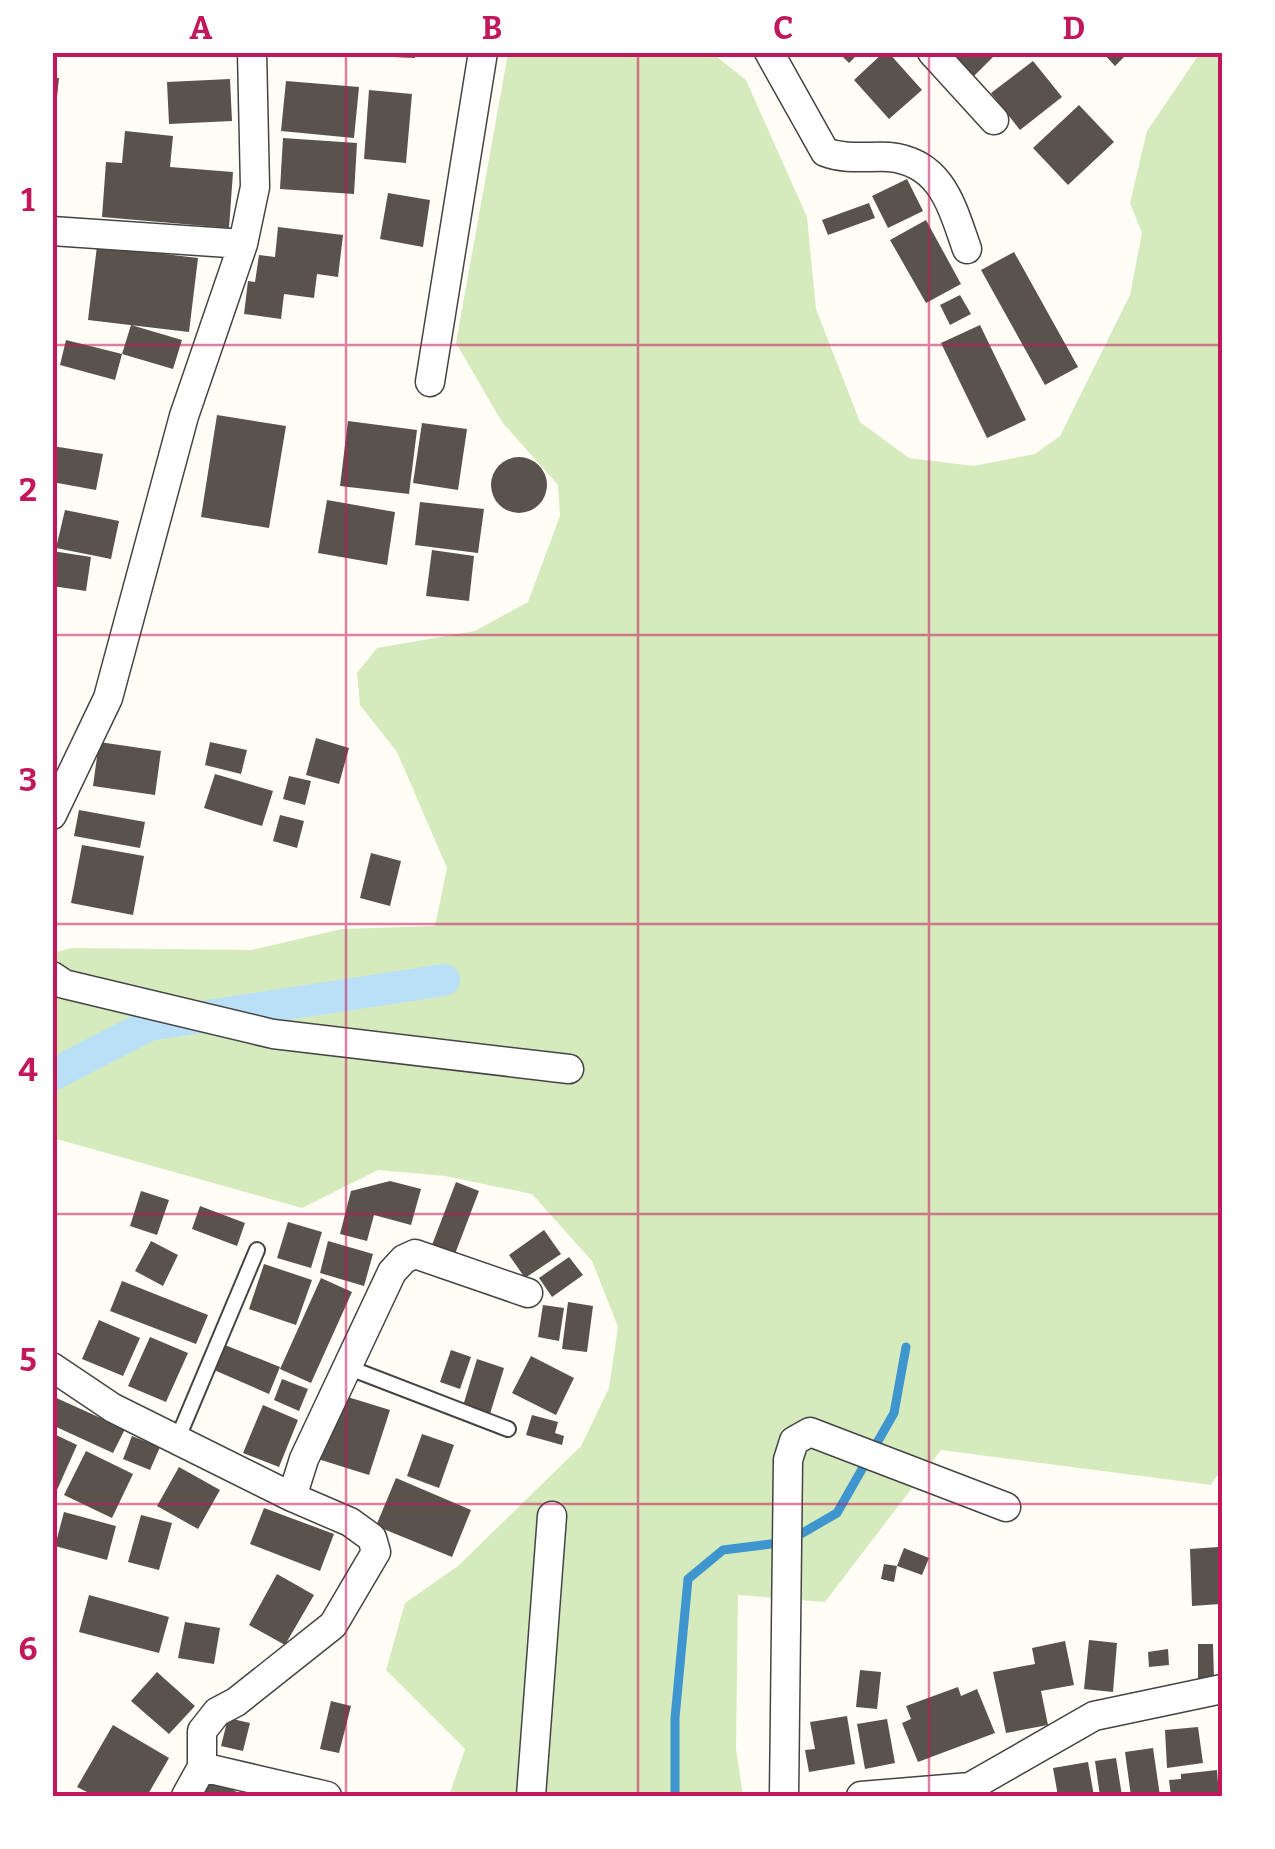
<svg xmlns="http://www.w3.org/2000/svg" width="1275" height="1849" font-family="Bitter,serif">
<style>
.green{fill:#d5ebbd}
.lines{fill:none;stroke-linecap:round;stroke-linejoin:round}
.stream{stroke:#3f96cf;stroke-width:9}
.canal{stroke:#b9e0f7;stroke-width:32}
.building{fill:#5a524d}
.service-casing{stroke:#444;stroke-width:18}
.minor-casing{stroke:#444;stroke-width:31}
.service{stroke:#fff;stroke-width:14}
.minor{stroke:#fff;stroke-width:28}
.grid{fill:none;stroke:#c2185b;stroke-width:2.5;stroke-opacity:0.55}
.neatline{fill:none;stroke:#c2185b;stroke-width:4}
.grid-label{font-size:32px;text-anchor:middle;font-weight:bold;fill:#c2185b}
</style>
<rect width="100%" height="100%" fill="#fffdf5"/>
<!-- green -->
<path class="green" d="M508 53H712L746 80 807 217 816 309 860 422 909 458 974 466 1035 454 1060 436 1130 295 1142 233 1130 203 1147 131 1200 53H1222V1468L1211 1485 941 1450 825 1602 738 1595 736 1749 743 1796H449L465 1749 386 1670 405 1603 458 1566 581 1446 609 1388 618 1327 592 1261 532 1194 445 1176 378 1170 302 1208 53 1138V953L71 948 252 950 342 929 435 926 447 868 397 752 360 705 357 673 377 648 475 631 528 602 560 516 558 485 502 422 456 343Z"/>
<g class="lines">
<!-- stream -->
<path class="stream" d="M675 1796V1718L688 1579 723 1550 787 1542 837 1513 894 1413 906 1347"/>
<!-- canal -->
<path class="canal" d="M52 1075 149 1025 444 980"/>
</g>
<!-- building -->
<path class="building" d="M370 52H415V58L370 56Z
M838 52H860L849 63Z
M884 52H888L922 90 889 119 854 80Z
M945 52H998L970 80Z
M1102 52H1129L1115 66Z
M1033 61 1062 97 1020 130 991 93Z
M52 78H59L57 97H52Z
M230 79 232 121 169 124 167 82Z
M286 81 359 87 354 138 281 131Z
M369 90 412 94 406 163 364 159Z
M1079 105 1114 142 1068 185 1033 148Z
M125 131 173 136 170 167 233 172 229 228 102 217 106 162 122 163Z
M283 138 357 143 354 194 280 189Z
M907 179 923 211 888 228 872 196Z
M388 193 430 200 423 247 380 239Z
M869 203 875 218 828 235 822 220Z
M926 220 961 284 926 303 890 240Z
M278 227 343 235 338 277 317 274 314 298 284 294 281 319 244 314 248 281 255 282 259 255 275 257Z
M97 246 198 258 189 332 88 320Z
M1014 252 1078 367 1045 385 981 270Z
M960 295 971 314 950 325 940 305Z
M131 325 182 340 173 369 122 354 115 380 60 365 66 340 122 354Z
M980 325 1026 420 987 438 941 343Z
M217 415 286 426 269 528 201 517Z
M348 421 417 430 409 494 340 486Z
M422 423 467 429 458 490 413 483Z
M52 446 103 454 96 490 52 482Z
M491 485a28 28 0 1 1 56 0a28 28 0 1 1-56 0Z
M327 500 395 512 387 565 318 553Z
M420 502 484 509 478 553 415 545Z
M65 510 119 521 111 559 56 548Z
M432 550 474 556 469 601 426 596Z
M52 551 91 557 86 591 52 586Z
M316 738 349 748 339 784 306 775Z
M99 742 161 751 155 795 93 786Z
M210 742 247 750 241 774 205 765Z
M215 774 273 791 262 826 204 808Z
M289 776 311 781 305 805 283 799Z
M79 810 145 822 140 848 74 836Z
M280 815 304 821 297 848 273 841Z
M82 845 144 856 133 915 71 903Z
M371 853 401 861 390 906 360 898Z
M390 1181 421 1189 411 1225 374 1215 367 1241 340 1234 351 1191Z
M456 1182 479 1191 455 1254 432 1245Z
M141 1191 169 1200 157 1235 130 1226Z
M200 1206 245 1223 237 1246 192 1229Z
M288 1222 322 1232 311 1268 277 1258Z
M544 1230 561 1254 525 1278 509 1255Z
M151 1241 178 1255 163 1286 135 1271Z
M328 1241 373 1254 364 1286 320 1273Z
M569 1257 583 1275 552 1297 539 1278Z
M264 1264 312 1280 296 1325 249 1309Z
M321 1278 352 1292 311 1383 280 1369Z
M122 1281 208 1315 196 1344 110 1311Z
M568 1302 593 1306 587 1352 562 1349Z
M543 1305 564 1308 559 1341 538 1337Z
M99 1320 140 1338 123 1376 82 1359Z
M150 1337 188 1353 166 1402 128 1386Z
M225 1345 280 1367 269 1394 214 1370Z
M451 1350 471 1357 460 1389 440 1382Z
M531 1356 574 1378 556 1415 512 1393Z
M477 1359 504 1368 490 1414 463 1406Z
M282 1379 308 1389 299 1411 274 1400Z
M338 1394 390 1410 369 1475 318 1459Z
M52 1396 125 1429 113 1453 52 1425Z
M263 1405 298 1420 279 1467 243 1453Z
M532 1415 558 1422 555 1433 564 1436 562 1445 526 1435Z
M52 1433 77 1445 53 1499H52Z
M422 1434 454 1445 439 1488 407 1476Z
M132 1436 160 1447 150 1470 123 1459Z
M86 1451 133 1474 112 1518 64 1495Z
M179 1467 220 1490 198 1529 157 1506Z
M396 1478 471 1510 452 1557 376 1526Z
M264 1508 334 1534 320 1571 250 1544Z
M64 1512 116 1526 107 1560 55 1546Z
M141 1515 172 1523 159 1570 128 1562Z
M1218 1547 1220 1604 1192 1606 1190 1549Z
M904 1548 929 1558 922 1575 897 1566Z
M884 1564 897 1566 894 1582 881 1579Z
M277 1574 314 1595 285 1645 249 1625Z
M89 1595 169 1617 159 1653 79 1632Z
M185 1622 220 1628 214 1664 178 1658Z
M1089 1640 1117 1643 1113 1692 1084 1689Z
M1065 1641 1074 1685 1041 1691 1048 1725 1006 1733 993 1672 1035 1664 1032 1648Z
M1198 1644H1213L1214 1679H1198Z
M1168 1649 1169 1665 1149 1667 1148 1652Z
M860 1670 881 1672 877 1709 856 1707Z
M157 1672 195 1706 169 1734 131 1701Z
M958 1687 961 1696 977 1689 995 1733 918 1762 902 1723 911 1719 906 1706Z
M331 1701 351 1706 339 1753 320 1749Z
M847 1716 855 1764 809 1772 805 1750 815 1749 810 1722Z
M228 1718 250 1723 243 1751 221 1746Z
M887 1719 895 1763 865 1769 857 1724Z
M113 1725 169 1758 147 1796H95L77 1787Z
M1198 1727 1203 1763 1167 1768 1165 1730Z
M1153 1748 1160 1796H1131L1125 1752Z
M1116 1758 1122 1796H1100L1095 1761Z
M1088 1762 1094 1796H1058L1053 1768Z
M1217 1770 1219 1796H1171L1169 1780 1181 1779V1774Z
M209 1778 245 1796H200Z"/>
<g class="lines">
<defs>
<path id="service" d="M347 1367 508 1429
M177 1440 257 1250"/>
<path id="minor" d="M769 52 825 152C846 160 867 156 889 157 942 162 952 207 967 249
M932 52 994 120
M52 231 243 244
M430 382 483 52
M52 815 108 698 184 416 243 244 255 187 252 52
M52 976 64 984 273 1034 569 1069
M52 1367 113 1408 292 1497 350 1522 372 1538 376 1552 333 1625 236 1702 217 1712 202 1731V1767
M292 1497 304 1459 392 1272 404 1259 415 1254 528 1293
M186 1796 202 1767 327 1796
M531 1796 552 1516
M784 1796 788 1460 794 1441 810 1432 1006 1507
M861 1796 970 1787 1094 1716 1222 1689"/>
</defs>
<!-- service casing -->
<use href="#service" class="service-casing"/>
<!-- minor casing -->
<use href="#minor" class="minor-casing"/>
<!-- service -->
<use href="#service" class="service"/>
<!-- minor -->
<use href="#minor" class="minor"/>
</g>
<!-- grid -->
<path class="grid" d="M346 52V1796M638 52V1796M929 52V1796M52 345H1222M52 635H1222M52 924H1222M52 1214H1222M52 1504H1222"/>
<!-- border -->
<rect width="1275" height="1849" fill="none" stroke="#ffffff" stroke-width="110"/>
<rect x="55" y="55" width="1165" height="1739" class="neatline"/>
<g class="grid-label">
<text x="201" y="39">A</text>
<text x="492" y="39">B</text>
<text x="783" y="39">C</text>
<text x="1074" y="39">D</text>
<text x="28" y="211">1</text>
<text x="28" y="501">2</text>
<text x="28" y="791">3</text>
<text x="28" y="1081">4</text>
<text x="28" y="1371">5</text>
<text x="28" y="1660">6</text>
</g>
</svg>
